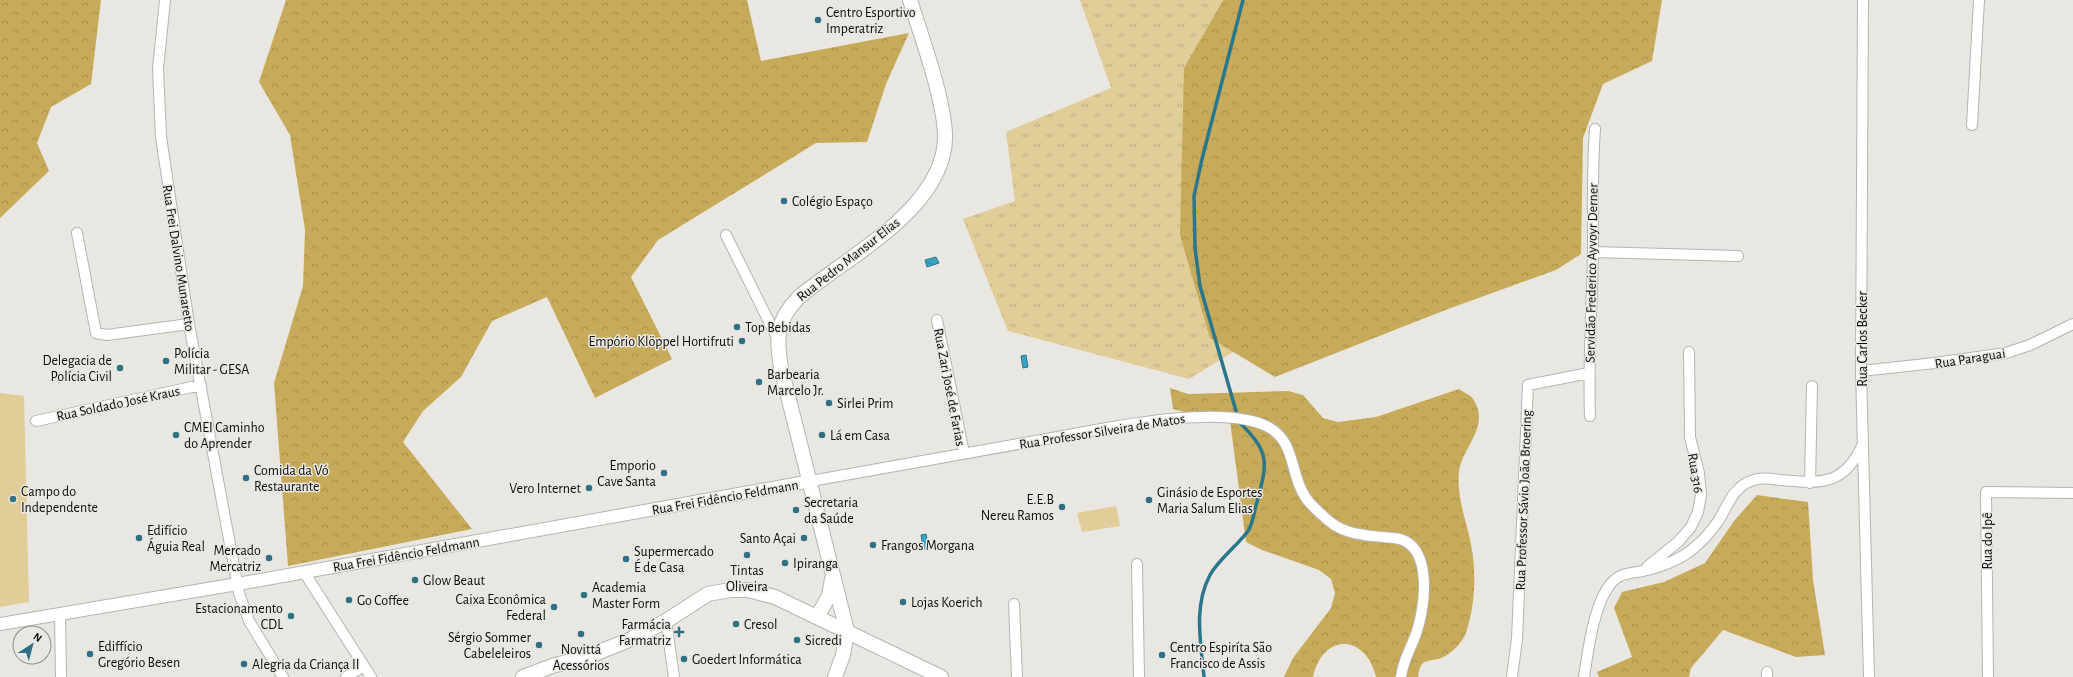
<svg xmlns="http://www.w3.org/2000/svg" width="2073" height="677" font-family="'Alegreya Sans',sans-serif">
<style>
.grass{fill:url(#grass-tufts)}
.forest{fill:url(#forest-crowns)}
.garden{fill:#e0cd98}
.water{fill:url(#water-ripples);stroke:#2a768c}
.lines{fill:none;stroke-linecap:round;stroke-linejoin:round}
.stream{stroke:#2a768c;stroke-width:3.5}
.minor-casing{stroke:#b6b4af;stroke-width:12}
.tertiary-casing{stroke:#b6b4af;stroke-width:14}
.secondary-casing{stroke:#b6b4af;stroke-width:16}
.minor{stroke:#fff;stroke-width:10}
.tertiary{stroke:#fff;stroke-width:12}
.secondary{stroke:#fff;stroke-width:14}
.poi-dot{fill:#2f7084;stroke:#e9e7e2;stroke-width:1.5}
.labels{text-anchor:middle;stroke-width:3;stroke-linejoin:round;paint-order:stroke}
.poi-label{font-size:14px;fill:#0d0c0a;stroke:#e9e7e2;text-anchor:start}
.street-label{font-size:14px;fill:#0d0c0a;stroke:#e9e7e2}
</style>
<defs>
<pattern id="grass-tufts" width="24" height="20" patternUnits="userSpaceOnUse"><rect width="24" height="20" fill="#e0cd98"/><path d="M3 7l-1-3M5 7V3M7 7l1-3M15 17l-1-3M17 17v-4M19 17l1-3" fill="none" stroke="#bfaf82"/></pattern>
<pattern id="forest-crowns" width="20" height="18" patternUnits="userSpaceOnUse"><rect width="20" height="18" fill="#c8ab5a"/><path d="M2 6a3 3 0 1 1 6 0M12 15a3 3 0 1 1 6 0" fill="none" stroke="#ab924d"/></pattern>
<pattern id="water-ripples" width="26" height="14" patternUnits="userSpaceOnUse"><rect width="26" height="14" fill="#37a4c4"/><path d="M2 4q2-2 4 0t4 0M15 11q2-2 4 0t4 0" fill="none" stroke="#2d849d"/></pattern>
</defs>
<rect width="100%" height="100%" fill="#e9e7e2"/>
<!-- grass -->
<path class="grass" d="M1080 0H1223L1201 38 1188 259 1194 282 1233 352 1189 379 1008 331 963 219 1015 201 1006 132 1111 88Z"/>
<!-- forest -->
<path class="forest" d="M0 0H101L91 84 51 107 37 143 49 171 0 218Z
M286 0H747L761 61 909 33 886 84 867 142 816 143 658 240 631 277 672 359 595 398 547 297 492 321 461 377 423 411 403 442 472 529 288 566 274 383 303 286 305 230 290 135 259 82Z
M1223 0H1662L1652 61 1603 84 1583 138 1581 254 1556 270 1448 309 1275 377 1210 338 1180 235 1184 68Z
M1170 388 1188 394 1288 391 1303 395 1323 418 1338 422 1376 417 1459 389C1463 392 1471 395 1473 399 1491 426 1463 446 1459 471 1457 490 1462 509 1467 527 1477 562 1477 599 1466 633 1462 643 1451 654 1441 658 1435 660 1427 660 1423 663 1419 667 1419 672 1418 677H1404L1421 627 1417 546 1343 525C1305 506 1291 461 1273 426L1192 414 1173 409Z
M1230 421 1258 426 1279 440 1319 517 1405 545 1416 557 1421 582 1415 626 1397 677H1376C1366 634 1323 632 1313 677H1284L1293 658 1331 608 1335 593 1331 579 1319 570 1262 550 1246 542Z
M1757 495 1808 502 1813 580 1825 655 1796 657 1723 630 1691 668 1689 677H1599L1597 672 1632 657 1614 608 1622 592 1664 582 1705 563 1734 521Z"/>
<!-- garden -->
<path class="garden" d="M0 393 24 396 29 602 0 607Z
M1116 506 1120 526 1082 532 1077 513Z"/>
<!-- water -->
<path class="water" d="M936 257 939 263 927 267 925 260Z
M1026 355 1028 367 1023 368 1021 356Z
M926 534 929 548 923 549 921 535Z"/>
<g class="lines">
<!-- stream -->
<path class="stream" d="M1236 411 1200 286 1195 248 1194 196 1202 159 1243 0
M1204 677C1201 643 1193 607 1210 575 1219 559 1237 546 1248 531 1253 524 1254 511 1257 502 1268 461 1270 452 1238 421"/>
<defs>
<path id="minor" d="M165 0 158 69 161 137 189 324 239 593 249 621 283 677
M1863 0 1861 371 1869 677
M1972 125 1979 0
M77 233 96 333 107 335 189 324
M726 235 778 340
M1593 252 1738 256
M937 320 964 453
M1861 371 1935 363 2006 353 2030 345 2073 324
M1590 416C1588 361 1592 306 1593 251 1593 211 1592 170 1595 129
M36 421 201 385
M811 481C886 468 960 454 1035 441 1090 432 1222 400 1270 428 1296 443 1290 476 1306 498 1311 506 1321 514 1329 521 1346 536 1373 536 1394 538 1436 542 1425 613 1414 639 1408 654 1403 661 1401 677
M1810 483 1812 386
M1137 564 1139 677
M1647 567 1678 542 1691 527 1698 512 1701 495 1699 473 1690 437 1689 352
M304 572 371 677
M1014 604 1017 677
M60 614 61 677
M666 621 674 677
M346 677 364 666
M1512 677 1517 639 1528 385 1589 373
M1584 677C1588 651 1593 611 1607 589 1617 573 1626 574 1643 571 1660 567 1682 559 1695 547 1704 540 1712 530 1719 520 1728 505 1734 485 1754 480 1762 477 1772 479 1781 480 1819 483 1843 487 1862 446
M1767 677V672
M1988 677 1986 492 2073 493"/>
<path id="tertiary" d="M0 624 255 581 811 481"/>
<path id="secondary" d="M817 617 829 596 832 579
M523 677 552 666 589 656 629 640 666 621 708 594 730 590H748L775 597 941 677
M835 677 843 655 847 631 781 368C776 338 776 321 798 298 847 256 949 207 945 132 942 92 922 39 910 0"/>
</defs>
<!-- minor casing -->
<use href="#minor" class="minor-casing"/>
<!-- tertiary casing -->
<use href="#tertiary" class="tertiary-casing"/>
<!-- secondary casing -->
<use href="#secondary" class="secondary-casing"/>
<!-- minor -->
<use href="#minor" class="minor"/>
<!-- tertiary -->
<use href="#tertiary" class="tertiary"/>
<!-- secondary -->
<use href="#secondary" class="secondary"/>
</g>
<!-- markers -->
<g class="poi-dot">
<circle cx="818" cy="20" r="4"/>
<circle cx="784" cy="201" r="4"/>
<circle cx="737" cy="327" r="4"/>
<circle cx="742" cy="341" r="4"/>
<circle cx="166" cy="361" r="4"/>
<circle cx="120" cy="368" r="4"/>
<circle cx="759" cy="382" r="4"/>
<circle cx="829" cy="403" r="4"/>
<circle cx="176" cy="435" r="4"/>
<circle cx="822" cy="435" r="4"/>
<circle cx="664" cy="473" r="4"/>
<circle cx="246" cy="478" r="4"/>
<circle cx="589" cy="488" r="4"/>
<circle cx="13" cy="499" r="4"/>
<circle cx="1149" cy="500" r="4"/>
<circle cx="1062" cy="507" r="4"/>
<circle cx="796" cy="510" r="4"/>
<circle cx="139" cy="538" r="4"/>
<circle cx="804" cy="538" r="4"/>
<circle cx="873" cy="545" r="4"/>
<circle cx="747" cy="555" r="4"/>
<circle cx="269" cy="558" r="4"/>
<circle cx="626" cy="559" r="4"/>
<circle cx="785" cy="563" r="4"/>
<circle cx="415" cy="580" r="4"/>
<circle cx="584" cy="595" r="4"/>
<circle cx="349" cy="600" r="4"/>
<circle cx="903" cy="602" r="4"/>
<circle cx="554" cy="607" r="4"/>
<circle cx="291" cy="616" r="4"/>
<circle cx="736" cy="624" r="4"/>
<path d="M677 626h4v4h4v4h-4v4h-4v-4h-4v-4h4z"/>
<circle cx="581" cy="634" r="4"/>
<circle cx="797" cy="640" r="4"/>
<circle cx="539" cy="645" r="4"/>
<circle cx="90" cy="654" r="4"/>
<circle cx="1162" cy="655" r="4"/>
<circle cx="684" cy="659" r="4"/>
<circle cx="244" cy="664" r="4"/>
</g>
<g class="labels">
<!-- poi labels -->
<g class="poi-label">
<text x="826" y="17">Centro Esportivo<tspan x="826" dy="16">Imperatriz</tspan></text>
<text x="792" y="206">Colégio Espaço</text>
<text x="745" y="332">Top Bebidas</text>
<text x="734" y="346" text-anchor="end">Empório Klöppel Hortifruti</text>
<text x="174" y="358">Polícia<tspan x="174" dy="16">Militar - GESA</tspan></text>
<text x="112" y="365" text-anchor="end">Delegacia de<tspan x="112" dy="16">Polícia Civil</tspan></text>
<text x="767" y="379">Barbearia<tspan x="767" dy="16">Marcelo Jr.</tspan></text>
<text x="837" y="408">Sirlei Prim</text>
<text x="184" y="432">CMEI Caminho<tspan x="184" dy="16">do Aprender</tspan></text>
<text x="830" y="440">Lá em Casa</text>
<text x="656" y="470" text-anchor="end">Emporio<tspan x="656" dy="16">Cave Santa</tspan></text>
<text x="254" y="475">Comida da Vó<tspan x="254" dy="16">Restaurante</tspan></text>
<text x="581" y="493" text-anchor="end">Vero Internet</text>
<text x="21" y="496">Campo do<tspan x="21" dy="16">Independente</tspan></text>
<text x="1157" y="497">Ginásio de Esportes<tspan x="1157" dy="16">Maria Salum Elias</tspan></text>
<text x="1054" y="504" text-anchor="end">E.E.B<tspan x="1054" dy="16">Nereu Ramos</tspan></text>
<text x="804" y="507">Secretaria<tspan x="804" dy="16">da Saúde</tspan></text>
<text x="147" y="535">Edifício<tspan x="147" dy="16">Águia Real</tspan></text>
<text x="796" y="543" text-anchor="end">Santo Açai</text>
<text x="881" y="550">Frangos Morgana</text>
<text x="261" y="555" text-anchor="end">Mercado<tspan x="261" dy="16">Mercatriz</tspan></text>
<text x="634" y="556">Supermercado<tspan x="634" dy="16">É de Casa</tspan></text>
<text x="793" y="568">Ipiranga</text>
<text x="747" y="575" text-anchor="middle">Tintas<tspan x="747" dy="16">Oliveira</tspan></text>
<text x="423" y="585">Glow Beaut</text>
<text x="592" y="592">Academia<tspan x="592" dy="16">Master Form</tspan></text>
<text x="546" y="604" text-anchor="end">Caixa Econômica<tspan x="546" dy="16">Federal</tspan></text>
<text x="357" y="605">Go Coffee</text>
<text x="911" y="607">Lojas Koerich</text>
<text x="283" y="613" text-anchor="end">Estacionamento<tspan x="283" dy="16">CDL</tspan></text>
<text x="671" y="629" text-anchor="end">Farmácia<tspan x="671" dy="16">Farmatriz</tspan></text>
<text x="744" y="629">Cresol</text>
<text x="531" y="642" text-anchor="end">Sérgio Sommer<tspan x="531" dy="16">Cabeleleiros</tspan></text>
<text x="805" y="645">Sicredi</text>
<text x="98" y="651">Ediffício<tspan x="98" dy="16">Gregório Besen</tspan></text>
<text x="1170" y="652">Centro Espiríta São<tspan x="1170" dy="16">Francisco de Assis</tspan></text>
<text x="581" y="654" text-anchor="middle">Novittá<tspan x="581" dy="16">Acessórios</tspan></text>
<text x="692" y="664">Goedert Informática</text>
<text x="252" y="669">Alegria da Criança II</text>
</g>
<!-- street labels -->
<g class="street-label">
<text transform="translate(179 258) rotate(81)" y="5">Rua Frei Dalvino Munaretto</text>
<text transform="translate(848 259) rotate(-38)" y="5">Rua Pedro Mansur Elias</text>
<text transform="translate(1591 273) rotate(-89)" y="5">Servidão Frederico Ayvoyr Derner</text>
<text transform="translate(1862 339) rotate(-90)" y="5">Rua Carlos Becker</text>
<text transform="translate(1970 358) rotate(-9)" y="5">Rua Paraguai</text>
<text transform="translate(950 387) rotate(79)" y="5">Rua Zari José de Farias</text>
<text transform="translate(118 403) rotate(-12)" y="5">Rua Soldado José Kraus</text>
<text transform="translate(1102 431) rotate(-9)" y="5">Rua Professor Silveira de Matos</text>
<text transform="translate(1696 473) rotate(81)" y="5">Rua 316</text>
<text transform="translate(725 497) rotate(-10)" y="5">Rua Frei Fidêncio Feldmann</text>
<text transform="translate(1523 500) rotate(-88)" y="5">Rua Professor Sávio João Broering</text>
<text transform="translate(1987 541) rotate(-90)" y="5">Rua do Ipê</text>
<text transform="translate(406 554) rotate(-10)" y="5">Rua Frei Fidêncio Feldmann</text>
</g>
</g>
<!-- north arrow -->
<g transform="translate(32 645) rotate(36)"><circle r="19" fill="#e9e7e2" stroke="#918f8c"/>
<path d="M0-3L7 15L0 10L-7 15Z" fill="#2f7084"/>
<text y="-6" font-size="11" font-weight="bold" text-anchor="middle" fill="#0d0c0a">N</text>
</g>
</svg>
